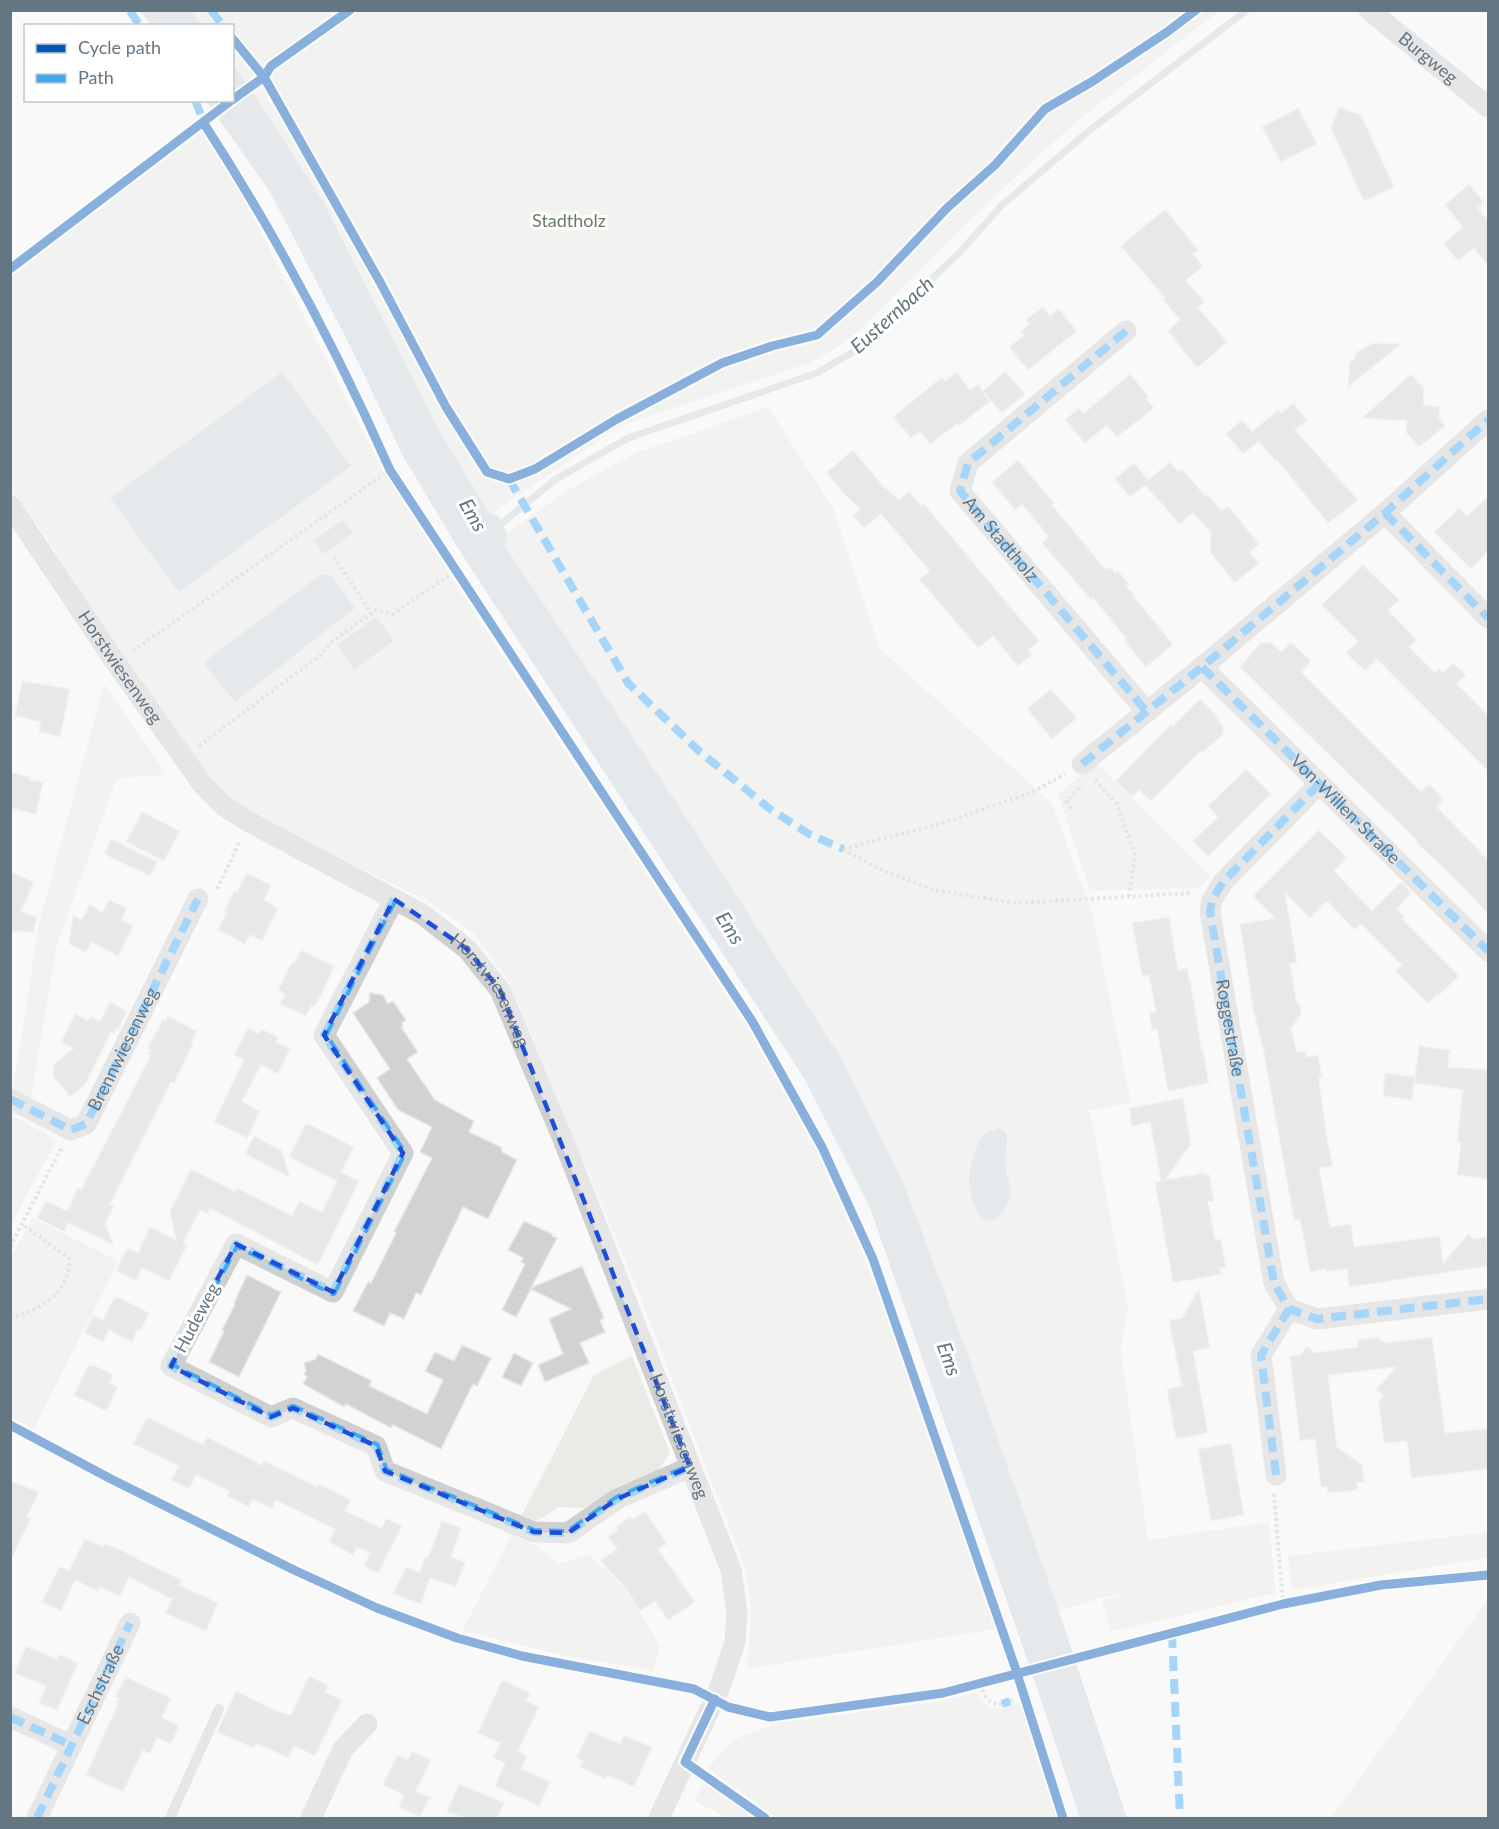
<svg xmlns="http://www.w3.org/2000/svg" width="1499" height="1829" font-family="Lato,sans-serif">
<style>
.green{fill:#e8ebe6}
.water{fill:#ced6d9}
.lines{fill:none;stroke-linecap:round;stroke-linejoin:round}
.stream{stroke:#ced6d9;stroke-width:7}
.building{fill:#d0d2d3;stroke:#e8e8e8;stroke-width:1.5}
.path{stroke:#cbcccd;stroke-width:4;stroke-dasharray:3 3;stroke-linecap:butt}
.lane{stroke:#cecfd0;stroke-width:10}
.street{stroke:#cecfd0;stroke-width:21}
.quiet{stroke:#3fa9f5;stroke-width:8;stroke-dasharray:15 8;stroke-linecap:butt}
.cycleway-casing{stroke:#fff;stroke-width:13}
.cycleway{stroke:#0057b8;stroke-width:9}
.marked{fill:none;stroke:#1d4ed8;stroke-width:4.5;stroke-dasharray:12 8;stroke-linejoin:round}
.labels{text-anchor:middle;stroke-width:6;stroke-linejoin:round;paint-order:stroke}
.street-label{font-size:18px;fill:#657683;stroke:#fff}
.park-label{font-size:18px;fill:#687a64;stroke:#fff}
.water-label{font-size:20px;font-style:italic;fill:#60757c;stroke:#fff}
</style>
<rect width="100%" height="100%" fill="#f9f9f9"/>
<!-- green -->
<path class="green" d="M191 11H1219L1077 121 996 195 852 338 812 362 620 426 490 515 437 427 254 94 233 65 232 26 202 25Z
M196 132H202L238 187 380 465 479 620 746 1025 818 1153 868 1266 996 1629 747 1669 751 1611 746 1571 638 1291 509 982 474 934 430 902 252 816 207 777 118 648 46 537 11 488 10 277Z
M768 407 833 508 880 649 1052 803 1093 916 1131 1102 1090 1111 1128 1308 1121 1351 1148 1540 1269 1522 1276 1593 1111 1632 1102 1600 1145 1589 1098 1599 1059 1611 970 1360 902 1179 840 1056 679 806 505 546 507 533 565 492 635 453Z
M104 684 167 775 117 778 57 945 31 1099 13 1090 39 923Z
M1096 762 1211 877 1199 888 1090 891 1058 795Z
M11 1115 57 1140 11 1224Z
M32 1218 119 1261 34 1429 10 1416 11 1257Z
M632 1356 670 1453 657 1472 616 1487 585 1508 559 1507 537 1521 522 1515 594 1375Z
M1488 1532V1558L1292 1590 1288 1556Z
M512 1534 538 1547 559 1564 588 1554 625 1588 660 1646 654 1670 579 1659 462 1631Z
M1488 1599V1818H1331Z
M978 1692 981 1699 990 1709 1003 1708 1021 1703 1056 1818H777L708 1768 733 1740 778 1723 943 1701Z
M704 1782 755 1818H728L694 1801Z"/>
<!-- water -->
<path class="water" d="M140 11H191L202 25H151Z
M233 65 254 94 324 203 437 427 490 514 498 515 507 533 505 546 679 806 840 1056 902 1179 970 1360 1059 1611 1127 1818H1080L1036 1685 870 1208 804 1078 459 550 404 458 351 348 270 192 206 101 232 100Z
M282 372 351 466 179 592 110 498Z
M322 574 331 575 355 608 235 702 205 665 209 658Z
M998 1128 1006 1132C1009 1143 1004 1155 1006 1168 1006 1176 1012 1187 1011 1195 1010 1203 1004 1210 1000 1215 979 1236 970 1196 969 1181 969 1168 974 1148 982 1137 985 1133 993 1131 998 1128Z"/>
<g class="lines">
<!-- stream -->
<path class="stream" d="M496 528 556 479 628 438 817 373 858 349 959 253 1001 206 1090 130 1247 10"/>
</g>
<!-- building -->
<path class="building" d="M1339 107 1361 115 1394 187 1364 201 1331 128Z
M1298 108 1317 144 1281 162 1262 127Z
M1469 184 1484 202 1478 208 1488 221V265L1474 248 1458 261 1444 244 1463 227 1445 205Z
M1165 209 1198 250 1193 254 1203 266 1186 280 1204 302 1198 307 1227 342 1197 368 1168 331 1180 320 1163 300 1165 298 1121 246Z
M1043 307 1050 316 1058 308 1077 331 1028 370 1009 347 1024 335 1021 331 1029 324 1026 320Z
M1373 343 1401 344 1348 387 1350 362 1354 359 1357 352Z
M1005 371 1025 394 1002 413 983 392 990 401 959 426 957 424 930 444 920 431 911 438 893 417 942 377 945 381 956 372 970 390 978 384 983 391Z
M1130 374 1149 397 1146 399 1154 408 1117 437 1107 425 1085 443 1065 420 1079 408 1084 413Z
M1411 374 1424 389 1423 405 1440 407 1439 418 1445 426 1419 447 1406 432 1407 421 1362 418Z
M1293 403 1307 420 1295 430 1358 500 1328 523 1277 460 1275 461 1259 441 1243 454 1226 434 1242 420 1252 432 1278 410 1281 413Z
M853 450 883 486 899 500 909 491 921 506 924 504 1039 641 1028 650 1032 655 1018 666 993 636 978 648 919 579 930 571 881 514 864 528 853 515 860 509 842 492 827 472Z
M1018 460 1054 503 1052 505 1106 570 1110 567 1115 573 1118 571 1129 584 1126 586 1134 595 1133 596 1173 644 1146 667 1124 640 1126 638 1093 598 1091 600 1042 543 1049 537 1022 504 1015 510 992 482Z
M1170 462 1179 472 1182 469 1206 497 1208 495 1222 511 1228 506 1259 544 1250 552 1259 563 1235 583 1210 552 1211 533 1193 513 1180 524 1145 485 1130 497 1115 479 1134 463 1148 480Z
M1488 497V551L1471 569 1434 532 1459 508 1467 516Z
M343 519 354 533 323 555 313 540Z
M1363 565 1399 600 1388 610 1417 640 1409 647 1435 673 1439 669 1443 673 1453 663 1466 675 1457 684 1488 715V771L1377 659 1365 671 1346 653 1358 641 1321 605Z
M377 616 395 641 354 670 336 645Z
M1270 642 1281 652 1291 642 1311 661 1301 672 1421 792 1429 784 1444 800 1437 807 1488 860V914L1457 881 1416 842 1417 840 1388 811 1387 812 1240 667 1260 644Z
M22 681 70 689 60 737 39 732 41 722 15 716Z
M1051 689 1077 718 1052 739 1027 709Z
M1200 699 1219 719 1218 720 1223 726V734L1202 753 1200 751 1151 801 1139 790 1132 797 1116 781 1171 724 1173 726Z
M1246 769 1271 794 1208 857 1193 841 1218 817 1208 806Z
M10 772 30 777 29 780 43 782 36 814 10 808Z
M142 812 180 831 164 861 126 842Z
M1319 830 1347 857 1334 871 1372 911 1401 882 1411 893 1397 909 1404 917 1402 919 1459 976 1439 995 1438 994 1428 1003 1396 971 1402 965 1361 924 1355 930 1327 901 1310 918 1285 893 1297 963 1290 964 1297 1004 1300 1005 1301 1014 1291 1028 1297 1052 1306 1051 1307 1057 1318 1055 1322 1077 1319 1078 1326 1133 1333 1166 1319 1168 1330 1227 1351 1224 1354 1247 1440 1236 1443 1264 1468 1234 1474 1239 1486 1237 1488 1266 1349 1287 1347 1269 1326 1272V1269L1310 1272 1300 1219 1294 1220 1264 1053 1254 1013 1240 924 1275 918 1253 896Z
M111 839 157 862 150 876 104 854Z
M10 872 34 882 21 911 37 918 33 932 13 931 10 936Z
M247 873 271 885 264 900 278 908 262 941 250 935 245 944 218 930 227 912 224 911 234 891 237 892Z
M109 900 127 908 121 920 133 926 118 956 91 942 86 952 69 944 73 915 82 920 90 904 102 913Z
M1169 917 1178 970 1187 968 1189 980H1190L1202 1051H1203L1209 1083 1168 1091 1157 1029 1152 1030 1149 1013 1156 1012 1149 975 1142 976 1132 923Z
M301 950 334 966 320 998 319 997 314 1007 311 1006 306 1016 280 1004 285 994 278 990 292 962 294 963Z
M370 993 383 995 388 1004 393 1001 406 1020 402 1023 403 1026 401 1027 418 1052 407 1059 435 1100 474 1121 469 1132 501 1147 502 1152 517 1160 488 1219 463 1207 421 1295 416 1293 404 1319 390 1313 384 1326 353 1311 368 1282 371 1283 396 1233 394 1232 432 1158 420 1152 432 1127 398 1110 377 1078 390 1069 353 1013 369 1002Z
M110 1002 127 1011 118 1030 116 1029 114 1034 111 1032 85 1085 70 1097 53 1076 54 1064 74 1048 61 1042 75 1014 88 1021 90 1016 100 1021Z
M168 1016 197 1031 191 1042 193 1044 174 1083 171 1082 110 1204 114 1206 105 1224 114 1245 68 1223 64 1232 37 1218 46 1201 67 1211 78 1188 81 1190 151 1055 149 1054 151 1050 148 1048 163 1019 165 1021Z
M248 1028 259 1034 261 1029 278 1037 276 1042 290 1049 278 1074 261 1065 242 1102 260 1111 247 1138 214 1122 227 1095 231 1097 227 1095 244 1060 234 1055Z
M1419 1046 1450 1050 1448 1067 1488 1070V1179L1457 1175 1461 1142H1457L1463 1090 1414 1083Z
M1385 1073 1415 1077 1412 1100 1383 1096Z
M1183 1098 1191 1144 1165 1180 1203 1173V1175L1209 1174 1214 1201 1208 1202 1215 1239 1221 1240 1226 1267 1220 1268 1222 1274 1173 1283 1155 1182 1161 1181 1150 1122 1132 1126 1129 1108Z
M306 1123 354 1147 341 1172 359 1181 318 1265 210 1208 208 1214 200 1210 183 1243 187 1245 169 1281 142 1268 136 1281 116 1271 127 1248 138 1253 150 1227 176 1240 170 1212 191 1169 236 1192 237 1188 292 1216 299 1201 322 1212 337 1181 289 1157Z
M254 1136 281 1150 290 1177 245 1154Z
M524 1221 552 1234V1236L557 1238 531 1288 582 1266 604 1318 600 1320 605 1332 580 1343 589 1363 545 1382 538 1365 563 1354 549 1319 571 1309 531 1289 516 1317 502 1310 525 1264 521 1262 523 1258 508 1250Z
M247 1275 281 1292 239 1377 209 1362 224 1331 222 1330 235 1304 234 1303Z
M1199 1289 1210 1348 1193 1351 1208 1433 1176 1439 1167 1389 1182 1386 1169 1320 1182 1318Z
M115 1296 149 1313 140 1331 138 1329 132 1342 109 1330 103 1342 85 1333 93 1316 103 1320Z
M1378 1337 1385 1343 1432 1337 1445 1433 1488 1429V1469L1411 1478 1407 1441 1384 1443 1379 1405V1401L1383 1395 1376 1390 1396 1367 1328 1375 1337 1447 1362 1465 1364 1482 1357 1483 1358 1490 1328 1493 1327 1487H1321L1315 1439 1300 1441 1290 1356 1300 1355 1307 1346 1315 1353 1358 1347 1357 1340Z
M462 1345 491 1358 477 1386 473 1384 441 1449 393 1425 391 1428 346 1404 344 1407 303 1384 307 1377 304 1375 306 1371 304 1363 316 1359 318 1354 372 1381 369 1386 427 1414 443 1380 425 1371 435 1352 454 1361Z
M514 1353 533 1363 521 1386 502 1377Z
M88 1366H95L113 1375 109 1383 118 1387 106 1411 74 1395Z
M147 1417 203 1445 207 1437 262 1465 264 1461 317 1487 319 1484 351 1500 345 1511 382 1528 386 1518 402 1526 378 1573 364 1566 370 1553 357 1547 353 1555 329 1542 335 1529 276 1500 272 1509 252 1499 249 1507 227 1496 229 1491 196 1475 189 1489 171 1480 179 1466 133 1444Z
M1231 1443 1244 1515 1211 1521 1198 1449Z
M10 1481 39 1492 27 1517 31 1518 10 1562Z
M645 1511 667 1544 658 1549 695 1602 668 1620 655 1601 640 1611 626 1588 600 1561 617 1549 608 1537 618 1530 616 1527 630 1517 632 1520Z
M442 1521 461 1528 451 1557 465 1562 456 1587 430 1578 421 1604 393 1594 406 1567 420 1572 425 1557 428 1558Z
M85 1539 103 1547 105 1543 138 1558 137 1559 182 1580 179 1585 218 1603 206 1631 165 1613 172 1599 129 1577 120 1596 100 1587 98 1591 75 1580 61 1611 42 1602 60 1566 69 1571Z
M26 1646 57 1659 59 1654 78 1663 57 1710 39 1703 46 1686 15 1673Z
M309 1676 328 1685 325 1692 342 1700 315 1756 294 1746 289 1758 256 1743 254 1748 217 1732 236 1691 272 1709 291 1715Z
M126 1677 171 1698 162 1718 179 1726 171 1744 157 1738 150 1754 143 1750 123 1792 86 1775 118 1704 116 1703 119 1698 115 1697Z
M502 1680 530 1693 526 1701 539 1707 518 1751 527 1756 521 1769 550 1782 539 1806 495 1786 505 1763 493 1758 500 1743 478 1733Z
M589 1731 620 1744 624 1736 652 1747 634 1787 607 1775 605 1779 580 1767 583 1761 577 1757Z
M412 1751 431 1760 416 1791 430 1797 420 1817 399 1807 404 1795 383 1785 397 1755 408 1760Z
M459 1784 504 1803 497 1818H465L447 1812Z"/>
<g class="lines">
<!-- path -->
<path class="path" d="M334 557 371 613
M133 651 390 470
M199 746 321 655 331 642 376 610 393 614 455 571
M1095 780 1117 804 1135 855 1129 896
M1071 809 1067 801 1082 785
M843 849 940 824 1033 792 1065 774
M843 849 882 870 934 890 1016 903 1192 893
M217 889 240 841
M10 1247 62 1147
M10 1318C39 1311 72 1292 69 1258L23 1225
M1274 1494 1283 1604
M980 1684C984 1695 988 1705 1002 1704
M1010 1701 1013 1700
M703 1775 765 1818"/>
<!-- lane -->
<path class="lane" d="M170 1818 219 1709"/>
<!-- street -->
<g class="street">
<path id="s1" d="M1369 10 1488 107"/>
<path d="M1126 331 968 463 960 491 1147 712"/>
<path id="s2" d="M10 505 116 663 203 785 224 806 249 822 422 914 467 949 500 990 563 1139 731 1570 737 1612 735 1642 720 1687 659 1818"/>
<path d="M1385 513 1488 618"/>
<path id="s3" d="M1202 667 1488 951"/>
<path d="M1082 764 1202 667 1385 513 1488 420"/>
<path d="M1319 784 1223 882 1212 900 1210 912 1274 1283 1289 1309 1317 1319 1488 1299"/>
<path d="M394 899 324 1035 403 1153 333 1292 236 1244 171 1366 271 1417 293 1408 376 1446 385 1471 534 1532 568 1533 617 1499 690 1467"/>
<path id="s4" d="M10 1099 71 1130 86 1124 198 899"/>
<path d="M1276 1475 1261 1355 1289 1309"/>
<path d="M10 1717 71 1745"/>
<path d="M37 1818 130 1623"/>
<path d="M311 1818 343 1749 367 1724"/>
</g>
<!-- quiet -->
<g class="quiet">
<path d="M211 10 223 26"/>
<path d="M130 11 140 26"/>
<path d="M195 100 205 125"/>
<path id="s5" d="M1126 331 968 463 960 491 1147 712"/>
<path d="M509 479 628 683 699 751 770 809 809 834 843 849"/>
<path d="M1385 513 1488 618"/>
<path d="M1202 667 1488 951"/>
<path d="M1082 764 1202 667 1385 513 1488 420"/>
<path id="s6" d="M1319 784 1223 882 1212 900 1210 912 1274 1283 1289 1309 1317 1319 1488 1299"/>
<path d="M394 899 324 1035 403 1153 333 1292 236 1244 171 1366 271 1417 293 1408 376 1446 385 1471 534 1532 568 1533 617 1499 690 1467"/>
<path d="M10 1099 71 1130 86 1124 198 899"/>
<path d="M1276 1475 1261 1355 1289 1309"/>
<path d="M1172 1633 1180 1818"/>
<path d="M1002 1704 1010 1701"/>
<path d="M10 1717 71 1745"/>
<path id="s7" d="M37 1818 130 1623"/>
</g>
<defs>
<path id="cycleway" d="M232 38 264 77 380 282 446 407 487 472 509 479 535 469 617 419 722 363 772 346 817 335 877 282 947 208 995 165 1045 109 1093 81 1167 32 1196 10
M232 100 264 77 271 66 350 10
M203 122C275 233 337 350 390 470L752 1021 822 1147 873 1259 1015 1667 1063 1818
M10 269 232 100
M10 1425 109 1478 294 1570 377 1608 457 1638 522 1656 694 1689 728 1707 770 1717 943 1693 1283 1604 1381 1585 1488 1575
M715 1699 685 1762 765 1818"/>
</defs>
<!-- cycleway casing -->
<use href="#cycleway" class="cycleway-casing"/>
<!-- cycleway -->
<use href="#cycleway" class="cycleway"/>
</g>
<!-- marked area -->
<path d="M0 0H1499V1829H0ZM394 899 467 949 500 990 690 1467 617 1499 568 1533 534 1532 385 1471 376 1446 293 1408 271 1417 171 1366 236 1244 333 1292 403 1153 324 1035Z" fill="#f9f9f9" fill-opacity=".55" fill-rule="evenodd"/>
<path class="marked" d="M394 899 467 949 500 990 690 1467 617 1499 568 1533 534 1532 385 1471 376 1446 293 1408 271 1417 171 1366 236 1244 333 1292 403 1153 324 1035Z"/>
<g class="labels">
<!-- street labels -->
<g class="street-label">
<text dy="6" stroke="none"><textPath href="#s1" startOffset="76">Burgweg</textPath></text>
<text dy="6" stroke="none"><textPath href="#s5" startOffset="298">Am Stadtholz</textPath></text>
<text dy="6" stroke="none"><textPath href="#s2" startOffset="196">Horstwiesenweg</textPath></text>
<text dy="6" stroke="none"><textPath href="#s3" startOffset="202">Von-Willen-Straße</textPath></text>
<text dy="6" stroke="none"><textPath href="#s2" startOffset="700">Horstwiesenweg</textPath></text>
<text dy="6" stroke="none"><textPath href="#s6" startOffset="288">Roggestraße</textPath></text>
<text dy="6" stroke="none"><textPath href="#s4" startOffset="168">Brennwiesenweg</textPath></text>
<text transform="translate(197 1318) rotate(-62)" y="6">Hudeweg</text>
<text dy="6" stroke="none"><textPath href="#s2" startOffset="1186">Horstwiesenweg</textPath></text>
<text dy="6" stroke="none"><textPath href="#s7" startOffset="148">Eschstraße</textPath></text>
</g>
<!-- park labels -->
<g class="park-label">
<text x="569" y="227">Stadtholz</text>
</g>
<!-- water labels -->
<g class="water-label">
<text transform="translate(892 315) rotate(-42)" y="7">Eusternbach</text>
<text transform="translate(473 515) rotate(60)" y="7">Ems</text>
<text transform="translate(730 928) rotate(58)" y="7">Ems</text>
<text transform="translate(949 1359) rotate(70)" y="7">Ems</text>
</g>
</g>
<!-- border -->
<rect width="1499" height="1829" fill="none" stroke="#657683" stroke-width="24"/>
<!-- legend -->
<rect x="24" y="24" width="210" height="78" fill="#ffffff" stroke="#c1c8cd" stroke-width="1.5"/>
<rect x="36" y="44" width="30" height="9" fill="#0057b8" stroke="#c1c8cd" stroke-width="1.5"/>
<text x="78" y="54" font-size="18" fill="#657683">Cycle path</text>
<rect x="36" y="74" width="30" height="9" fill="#3fa9f5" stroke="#c1c8cd" stroke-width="1.5"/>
<text x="78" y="84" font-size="18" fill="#657683">Path</text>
</svg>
